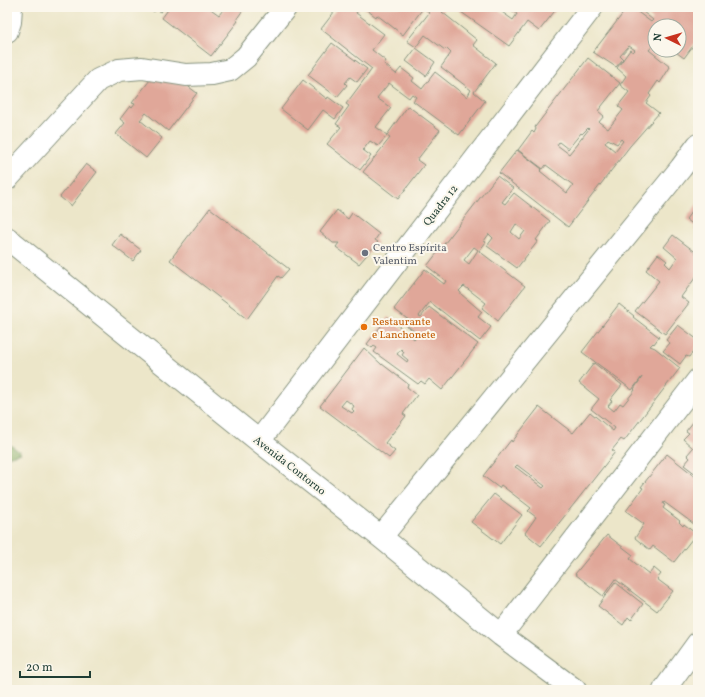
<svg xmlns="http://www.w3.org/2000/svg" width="705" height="697" font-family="Vollkorn,serif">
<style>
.forest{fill:#85aa60;stroke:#52744a}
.building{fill:#e0a799;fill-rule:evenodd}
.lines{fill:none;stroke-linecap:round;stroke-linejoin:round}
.minor-casing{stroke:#86927e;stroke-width:24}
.minor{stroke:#fff;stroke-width:22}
.worship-dot{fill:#6b7280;stroke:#fbf7ec;stroke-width:1.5}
.food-dot{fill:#e8710a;stroke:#fbf7ec;stroke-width:1.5}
.labels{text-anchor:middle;stroke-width:4;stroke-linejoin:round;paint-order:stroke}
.street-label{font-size:11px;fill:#1f3d34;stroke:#fbf7ec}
.worship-label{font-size:11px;fill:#5b616d;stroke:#fbf7ec;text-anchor:start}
.food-label{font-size:11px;fill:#c56008;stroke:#fbf7ec;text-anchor:start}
</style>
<rect width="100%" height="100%" fill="#fbf7ec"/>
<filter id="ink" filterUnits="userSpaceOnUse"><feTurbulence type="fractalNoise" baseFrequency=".025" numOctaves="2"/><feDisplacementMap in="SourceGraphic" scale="8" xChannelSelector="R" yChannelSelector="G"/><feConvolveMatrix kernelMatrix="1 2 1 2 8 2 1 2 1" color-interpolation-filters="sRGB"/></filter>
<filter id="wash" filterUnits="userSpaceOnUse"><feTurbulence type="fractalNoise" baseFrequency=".012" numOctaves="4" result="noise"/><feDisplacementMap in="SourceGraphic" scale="16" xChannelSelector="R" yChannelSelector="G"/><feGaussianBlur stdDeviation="0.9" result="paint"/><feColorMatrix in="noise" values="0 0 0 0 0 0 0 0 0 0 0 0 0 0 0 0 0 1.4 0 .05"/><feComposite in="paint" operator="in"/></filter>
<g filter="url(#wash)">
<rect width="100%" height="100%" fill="#ece6c9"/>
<!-- forest -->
<path class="forest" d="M7 442 21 453 7 457Z"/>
<g id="blocks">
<!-- building -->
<path class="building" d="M148 7H165L161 12 156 9 154 12Z
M170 7H208L219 15 223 10 219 7H245L236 20 238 21 211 56 162 18Z
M338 7H360L356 13 384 34 372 50 386 61 384 64 396 74 401 68 414 78 412 81 422 89 435 72 467 97 471 90 441 67 451 53 446 48 445 50 425 35 416 47 407 41 429 13 425 9 427 7H447L442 12 477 40 473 45 496 63 474 92 485 101 459 135 413 101 416 97 412 94 409 98 389 83 377 98 391 108 376 127 387 135 408 106 440 130 417 160 424 165 398 199 363 172 390 138 387 136 378 146 370 141 363 150 371 156 360 170 327 144 341 127 336 124 349 106 346 104 372 69 321 29Z
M363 7H424L403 35 377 15 376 17Z
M454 7H477L479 8 480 7H495L513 20 517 14 507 7H558L539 31 527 22 509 46Z
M628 7H631L651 22 653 20 637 7H698V39L684 58 673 50H679V26H655V43L649 50 670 67 660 83 658 81 649 94 651 96 646 103 659 113 630 146 568 227 499 173 517 150 542 169 540 171 567 193 573 185 546 165 543 169 518 150 532 131 534 133 536 129 535 127 588 58 620 83 598 111 604 116 599 122 608 129 623 110 618 106 629 92 620 85 626 76 617 68 630 50 633 52 635 50 629 46 620 56 623 59 616 67 593 52ZM588 128 589 129 569 154 557 145 559 142 568 149 581 133 582 134ZM608 139 617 144 621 139 623 141 615 151 605 143Z
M332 43 367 69 357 82 350 77 345 83 347 85 337 97 308 75Z
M416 48 435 62 426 76 406 61Z
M161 66 197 93 168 131 146 113 140 120 162 138 146 158 116 134 125 123 120 119 130 106 132 108 135 104 132 103Z
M303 80 327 99 328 97 343 108 335 119 323 110 308 130 281 109Z
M86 164 97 172 71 206 60 197Z
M497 176 513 188 502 202 505 204 514 193 550 221 536 240 538 241 517 268 487 246 493 238 489 234 484 241 486 242 479 251 525 286 498 321 482 308 486 303 464 286 459 291 461 293V294L482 312 478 317 491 327 480 341 430 302 419 316 421 317 429 307 478 344 442 390 429 379 425 384 421 381 418 384 374 352 377 348 374 346 372 348 367 344 388 317 414 339 418 334 406 325 410 321 394 309 425 269 444 284 446 281 427 266ZM516 224 525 231 519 239 511 232ZM474 247 478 250 469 264 464 260ZM401 349 404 352 402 355 408 360 407 362 397 354Z
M698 203V232L694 229 696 227 686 219Z
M210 208 289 269 281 278 278 276 247 319 170 260Z
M337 210 348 219 352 213 379 234 375 240 378 242 359 264 336 247 339 243H333L320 232Z
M120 234 141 250 133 261 112 245Z
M673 235 698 254V274L681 297 689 303 665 334 635 311 659 281 646 270 658 254 667 261 665 263 670 268 677 258 664 247Z
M619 304 634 316 633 317 659 337 654 344 653 343 650 346 655 348 680 368 624 441 621 439 612 450 615 452 541 546 525 533 536 517 528 511 531 508 501 485 499 488 483 476 511 440 512 442 539 407 573 433 590 412 613 431 615 428 591 409 599 399 579 383 594 363 622 385 610 400 612 401 608 406 614 411 620 403 623 405 635 390 634 389 642 377 632 390 582 352ZM517 465 545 486 543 488 517 468 515 467Z
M678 325 698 340V345L689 357 686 356 680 364 663 351 670 343 666 340Z
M364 348 382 365V364L408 384 407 387 417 395 403 414 406 416 385 443 395 451 389 458 320 406ZM346 400 354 406 352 409 354 411 352 413 341 406Z
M698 416V527L664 502 663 504 665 505 663 508 680 521 679 522 683 526 684 524 696 534 674 562 653 546 650 550 635 538 644 524 626 511 643 488 641 487 667 454 696 477 697 475 684 465 690 458 687 455 693 448 683 439 689 433 686 431Z
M494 494 522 515 500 544 471 522Z
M607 535 633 555 630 559 649 574 654 568 661 574 657 579 673 591 657 611 615 579 603 596 575 574Z
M615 582 643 604 631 620 628 617 623 625 598 606Z"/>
</g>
</g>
<g filter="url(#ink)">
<use href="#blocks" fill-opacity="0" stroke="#86927e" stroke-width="1"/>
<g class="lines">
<defs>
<path id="minor" d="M7 31 10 22 11 7
M7 179 98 80 119 70 142 68 186 75 212 74 230 70 246 57 286 7
M7 238 259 441 381 537 501 635 575 690
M259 441 592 7
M381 537 681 168 698 145
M501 635 698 380
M664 690 698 643"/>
</defs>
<!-- minor casing -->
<use href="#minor" class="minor-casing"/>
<!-- minor -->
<use href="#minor" class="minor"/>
</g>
</g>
<!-- markers -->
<circle class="worship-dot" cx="365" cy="253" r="4"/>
<circle class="food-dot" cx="364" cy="327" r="4"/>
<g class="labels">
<!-- street labels -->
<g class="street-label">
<text transform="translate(440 205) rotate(-52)" y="4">Quadra 12</text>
<text transform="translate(290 465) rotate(38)" y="4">Avenida Contorno</text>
</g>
<!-- worship labels -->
<g class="worship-label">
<text x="373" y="251">Centro Espírita<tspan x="373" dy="13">Valentim</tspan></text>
</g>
<!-- food labels -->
<g class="food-label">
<text x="372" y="325">Restaurante<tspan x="372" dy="13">e Lanchonete</tspan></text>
</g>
</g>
<!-- margin -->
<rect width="705" height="697" fill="none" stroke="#fbf7ec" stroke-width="24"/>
<!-- north arrow -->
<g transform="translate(667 38) rotate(275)"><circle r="19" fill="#fbf7ec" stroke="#a3ada2"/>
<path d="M0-3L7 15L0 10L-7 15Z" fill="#c8321e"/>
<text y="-6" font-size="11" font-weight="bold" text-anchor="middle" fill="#1f3d34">N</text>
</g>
<!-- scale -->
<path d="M20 671v6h70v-6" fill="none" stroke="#1f3d34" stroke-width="2"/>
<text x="26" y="671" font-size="12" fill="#1f3d34" stroke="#fbf7ec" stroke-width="3" paint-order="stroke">20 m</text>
</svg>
